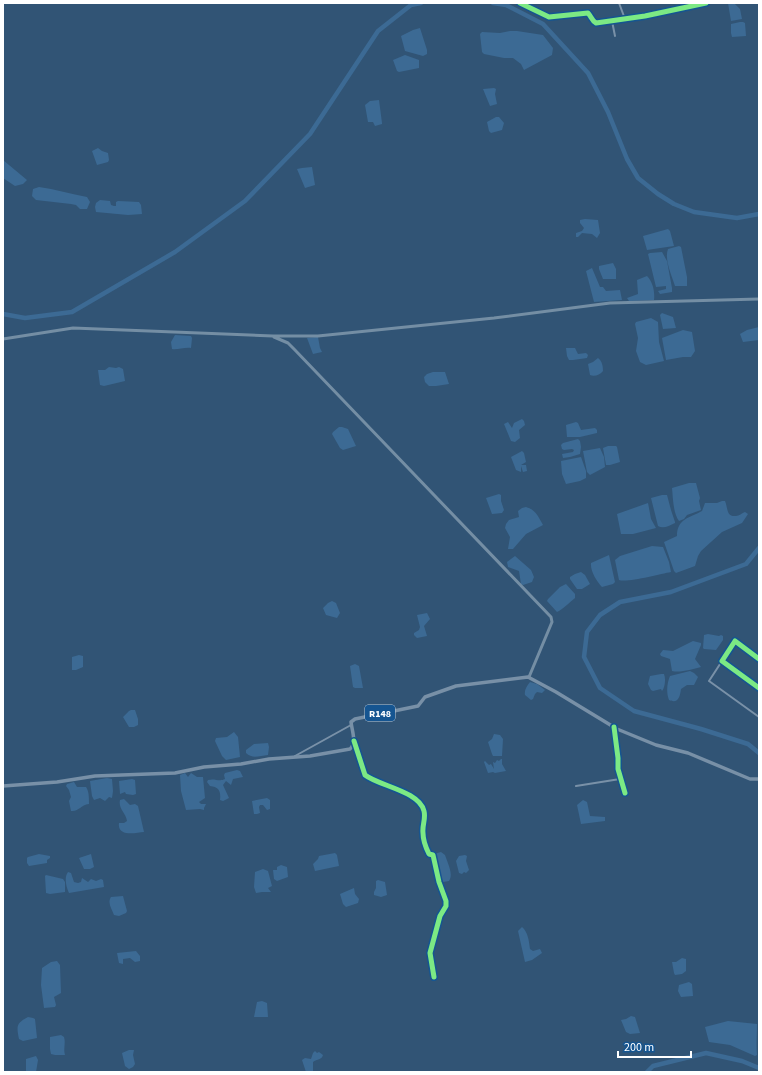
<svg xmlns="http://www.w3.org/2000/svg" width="762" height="1075" font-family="'Source Sans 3',sans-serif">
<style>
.water{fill:#3c6a94}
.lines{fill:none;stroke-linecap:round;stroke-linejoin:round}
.river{stroke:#3c6a94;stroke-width:4.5}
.street{stroke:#7991a8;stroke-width:2}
.secondary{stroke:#748ea4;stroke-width:3}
.primary{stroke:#7890a7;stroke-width:3.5}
.cycleway-casing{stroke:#155591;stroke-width:8}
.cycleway{stroke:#7ce984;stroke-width:5}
.labels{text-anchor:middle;stroke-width:3.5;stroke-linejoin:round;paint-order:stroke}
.shield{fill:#155591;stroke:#b9ccde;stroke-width:1}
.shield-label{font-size:10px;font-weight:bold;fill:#fff}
</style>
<rect width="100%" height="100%" fill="#315475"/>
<!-- water -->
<path class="water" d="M728 3H734L740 9 742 19 731 21Z
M740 22H743L745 23 746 36 732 37 731 33V24Z
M420 28 427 50V54L423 56 405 51 401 36 413 30Z
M510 31H517L543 35 553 48 552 55 524 70 521 64 513 58H504L484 54 482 52 480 34 482 32 500 33Z
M405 55 419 60V68L399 72 397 71 393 60Z
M494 88 496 89 495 94 497 104 490 106 483 89Z
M379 100 382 123V124L375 126 373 122H368L365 105 370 101Z
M496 117H499L504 123 502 130 491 133 489 131 487 122Z
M98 148 102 151 108 153 109 160 108 162 97 165 92 151Z
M3 160 27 180 23 184 15 186 3 178Z
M312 167 315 185 305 188 297 169 302 168Z
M39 187C55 189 71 194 87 197L90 202 87 209H80L76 205 71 204 36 200 32 196 33 189Z
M100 200 110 201 111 205 114 206H116V202L118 201 139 202 141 205 142 214 128 215 96 212 95 207 96 203Z
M585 219 598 220 600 233 597 238 592 234 582 233 578 237H576V233L582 231 584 228 580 223V220Z
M668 229 670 231 674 246 647 250 643 236Z
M679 246 681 247 687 277V286H675C672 276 664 260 668 249Z
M662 252 667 261 672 288V292L660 294 658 291 666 289V286L656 287 648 254 650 253Z
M613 263 616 269V279H603L599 269V266Z
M592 268 600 287H603L606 291 620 290 622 300 594 302 586 271Z
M647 276C653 282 655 292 654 300L629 301 627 298 638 294 637 280Z
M662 313 673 317 676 328 663 329 660 315Z
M651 318 658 322 659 342 664 361 646 365 640 362 636 351 638 338 635 324 636 322Z
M759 327V340L743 342 740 334 747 330Z
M683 330 692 332 695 351 691 357H683L666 360 662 338Z
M175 335 191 336 192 338 191 348C185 347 177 350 172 349L171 342Z
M316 337H318L320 348 322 352 313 354 307 338Z
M566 348H575L578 354 586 353 588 355 587 358 573 360H569L567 356Z
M598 358C602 361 603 366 603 371 600 375 594 377 590 375L588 364 593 362Z
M109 367 116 368 119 367 123 369 125 381 104 386 100 385 98 370H105Z
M433 372H445L449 384 436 386H429L425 382 424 377 427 374Z
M522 419 524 421 525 425 519 430 520 438 515 442 511 441 504 424 508 422 512 428 514 423Z
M576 422 578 423 581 430 595 428 597 430V433L580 437H567L566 425Z
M339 427H342L348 429 356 446 343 450 340 448 332 434 333 432Z
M578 439 580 441 581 447 580 454 570 457 563 458 562 454 573 452 574 450 572 449 564 450 562 449 561 445 563 443Z
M608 446H616L617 447 620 462 610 465H606L603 448Z
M600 448 604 457 605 467 590 475 587 472 583 451Z
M522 451 524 453 526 462 521 465H526L527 471 523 472 521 466V472L516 470 511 457Z
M581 457 586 471V478L580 481 566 484 562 474 561 461Z
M689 483H696L700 498 699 501 701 510 687 515 684 519 679 521C673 513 673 498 672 488Z
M499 494 501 495V501L504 510 502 513 492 514 486 498Z
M662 495H667L671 510 675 522V523C669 526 663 529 658 526L651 498Z
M722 501H725C728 508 726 517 736 516 739 516 742 513 745 512L748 514 742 523 722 532 701 551 698 556 695 566 676 573 674 571 664 542 677 536C677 519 689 518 702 511L705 503H717Z
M648 503 651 519 656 528 633 534H621L617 514Z
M526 507C536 510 538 516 543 525L526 534 513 549H508L510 537 505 528 506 524 509 520 519 517 518 511 522 508Z
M652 546 663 547 669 562 671 572C660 574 627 583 619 580L615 560 620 556Z
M609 555 615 582 613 584 602 587C597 582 590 571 591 563Z
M515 556 531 570 534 577 532 582 523 585 521 584 519 571 508 567 507 562Z
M581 572 585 575 590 584 582 589H577L570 579V577L575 574Z
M566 584 575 594V598C570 602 562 610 557 612L547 601 548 599 560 587Z
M332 601 336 603 340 613 337 618 326 615 323 608 328 603Z
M427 613 430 619 424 626 427 636 417 638 414 635V633L419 630 420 627 417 615Z
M708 634 719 636 721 635 723 636V640L716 650 704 649 703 648 704 635Z
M693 641 701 643V645L695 659 701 667C692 669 681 673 672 671L670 659 661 656 660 654 663 650 673 651Z
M79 655 83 656V667L76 670H72V657Z
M355 664 359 666 363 688H355L353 687 350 666Z
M690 671 694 673 698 677 694 685H687L681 689C680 697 678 704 669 700 666 692 667 683 670 676Z
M661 674H664C666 679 665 687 662 691L661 689 653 691 651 690 648 684 650 676Z
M530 682 537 684 545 690 542 693 537 692 535 694 533 699 531 700 525 695C524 690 527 686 530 682Z
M131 710H135L138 719V725L134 727H129L123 717 129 711Z
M234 732 238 737 240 757 226 760 222 756 215 741 216 738 227 737Z
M494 734 500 735 503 739 502 756H493L492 754 488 742 492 739Z
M268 743 269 747 268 755C259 756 252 759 246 753V750L254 744Z
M501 759H502V764L506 771 495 773 493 772 488 773 484 762 485 761 489 765 491 764 494 769 493 762 495 763 497 760 499 761Z
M237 770 240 771 243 777 233 779 231 785 226 781 223 785 229 798 223 801 220 800C221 791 219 787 210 786L207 782 208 780C215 778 219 782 225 779L224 775 225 773Z
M185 773 188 777 191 773 197 777H203L205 798 199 802 201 804H206L204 808V810L200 809 186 810 181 791 180 775Z
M107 778 112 779 113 791 112 798 109 797 105 801 100 798 94 800 92 796 90 781Z
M132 779 135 780 136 794 133 795 126 794 125 792 120 794 119 781Z
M74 782 77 787H86C89 791 89 798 89 804 80 805 79 812 71 811L69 801 71 797 69 790 66 786 67 784Z
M267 798 270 800V809L267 810 263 805H260L259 807 260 813 257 814H254L252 801Z
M124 799 130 805 135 804 138 806 144 832C135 833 117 837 119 823H124L127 821C126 813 118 809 120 800Z
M583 800 587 802 590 816 605 817V821L581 824 577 805Z
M441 852 445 855C447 862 454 874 449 881L443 882 439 881 434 854Z
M335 853 337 855 339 866 315 871 313 864 318 859 319 856Z
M39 854 50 856V858L47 860V863L29 866 27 863V858L28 857Z
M91 854 94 867 90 869H84L79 858Z
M465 855 467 856 466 861 469 870 466 873 464 872 462 874 459 873 456 861 459 856Z
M281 865 287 867 288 877 277 881 274 879 273 870H277V867Z
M263 869 268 871 272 886 268 888 271 892H262L256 893 254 887 255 872Z
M68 872 71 873 74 882 78 883 81 882 82 878 88 882 91 879 96 881 101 879 103 880 104 887 69 893C66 887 64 877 68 872Z
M46 875 63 879 65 882V892L50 894 46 893 45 876Z
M378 880 385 882 387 895 381 897 374 895V892L376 888V881Z
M354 888 355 894 359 899 358 903 346 907 343 904 340 894Z
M123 896 127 911 126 913 119 916 114 915C112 909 107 903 111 897Z
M522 927C528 932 529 941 530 949L533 951 540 949 542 953 532 960 525 962 518 931Z
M136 951 140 956V961L135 962 130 958 123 959V964L119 963 117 953Z
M682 958 686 959V971L682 974 675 975 674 973 672 962H676Z
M57 961 60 965 61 993 54 997 56 1005 55 1007 44 1008 41 985 42 968 51 962Z
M689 982 692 984 693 996 681 997 678 991 679 985Z
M262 1001 267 1003 268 1017H254L257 1002Z
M631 1016 635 1017 640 1033 630 1034 626 1032 621 1020 626 1019Z
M28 1017 33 1018 35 1019 37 1038 23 1041 19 1039C16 1025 17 1023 28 1017Z
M728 1021 757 1024C757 1035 756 1044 757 1055L755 1056 730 1045 709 1042 705 1027Z
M61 1035 64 1037C66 1044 63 1048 65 1055H55L51 1054 50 1049V1037Z
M129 1050H134L133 1055 135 1064 133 1067 129 1069 125 1066 122 1053Z
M315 1051 317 1053 319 1052 323 1055C322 1060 317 1059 313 1062V1072H306L302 1060 305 1058 311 1059 313 1053Z
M36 1056 38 1060 36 1072H26V1059Z"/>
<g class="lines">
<!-- river -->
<path class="river" d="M493 3 506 5 543 24 588 73 608 112 627 159 638 178 658 194 674 204 694 212 737 218 759 214
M3 314 25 318 72 312 175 252 245 201 310 134 378 31 411 5 421 3
M759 548 746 564 671 592 620 602 600 615 587 632 584 657 600 688 634 711 701 729 748 744 759 753
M647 1072 653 1066 706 1053 742 1061 759 1068"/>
<!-- street -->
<path class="street" d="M619 3 625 19
M612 21 615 36
M759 659 735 641 722 661 759 688
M722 661 709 681 759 717
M615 729 618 758V769L625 793
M354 741 365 775C379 786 419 791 424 811 426 819 422 825 423 833 423 839 426 848 429 854L433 855 439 882 446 901V906L440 916 430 953 434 977
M295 756 351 725
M576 786 620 779"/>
<!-- secondary -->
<path class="secondary" d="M520 3 549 17 588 13C591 16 592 21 596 23L645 16 706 3
M274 337 288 343 294 349 551 617 552 622 529 677
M3 339 73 328 273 336H318L494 318 610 303 759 299"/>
<!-- primary -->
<path class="primary" d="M3 786 57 782 95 776 175 773 204 767 241 764 269 759 310 756 350 749C357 743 352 731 351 722L355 719 418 706 425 697 456 686 528 677 556 692 617 729 656 745 688 753 750 779H759"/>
<defs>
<path id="cycleway" d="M520 3 549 17 588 13C591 16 592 21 596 23L645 16 706 3
M759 659 735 641 722 661 759 688
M614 727 618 758V769L625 793
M354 741 365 775C379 786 419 791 424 811 426 819 422 825 423 833 423 839 426 848 429 854L433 855 439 882 446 901V906L440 916 430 953 434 977"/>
</defs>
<!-- cycleway casing -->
<use href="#cycleway" class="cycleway-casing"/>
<!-- cycleway -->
<use href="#cycleway" class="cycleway"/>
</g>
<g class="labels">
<!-- shield labels -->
<rect class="shield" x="365" y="705" width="30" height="16" rx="3"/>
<g class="shield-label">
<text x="380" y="717">R148</text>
</g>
</g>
<!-- border -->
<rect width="762" height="1075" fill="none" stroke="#ffffff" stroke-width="8"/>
<!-- scale -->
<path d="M618 1051v6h73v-6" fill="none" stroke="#ffffff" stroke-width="2"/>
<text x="624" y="1051" font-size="12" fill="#ffffff" stroke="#155591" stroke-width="3" paint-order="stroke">200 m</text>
</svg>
